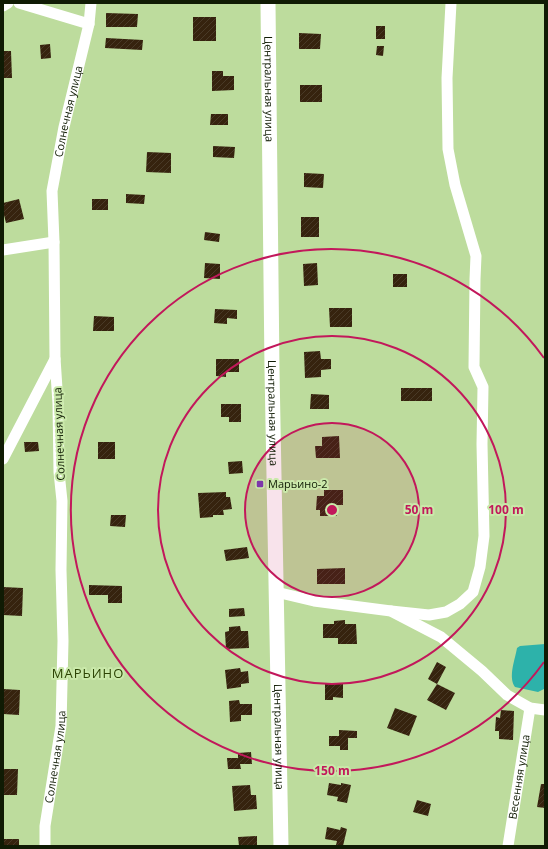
<svg xmlns="http://www.w3.org/2000/svg" width="548" height="849" font-family="'Open Sans',sans-serif">
<style>
.water{fill:#2db2aa}
.building{fill:url(#building-hatch)}
.lines{fill:none;stroke-linecap:round;stroke-linejoin:round}
.minor{stroke:#fff;stroke-width:11}
.secondary{stroke:#fff;stroke-width:15}
.ring{fill:none;stroke:#c2185b;stroke-width:2}
.poi-dot{fill:#7d37aa;stroke:#cae9aa;stroke-width:1.5}
.labels{text-anchor:middle;stroke-width:4;stroke-linejoin:round;paint-order:stroke}
.street-label{font-size:11px;fill:#101b04;stroke:#cae9aa}
.poi-label{font-size:11px;fill:#101b04;stroke:#cae9aa;text-anchor:start}
.quarter-label{font-size:13px;letter-spacing:1px;fill:#2c4304;stroke:#cae9aa}
.centre{fill:#c2185b;stroke:#cae9aa;stroke-width:2}
.ring-label{font-size:12px;text-anchor:middle;font-weight:bold;fill:#c2185b;stroke:#cae9aa;stroke-width:4;stroke-linejoin:round;paint-order:stroke}
</style>
<defs>
<pattern id="building-hatch" width="6" height="6" patternUnits="userSpaceOnUse"><rect width="6" height="6" fill="#36230e"/><path d="M-1 1l2-2M0 6l6-6M5 7l2-2" fill="none" stroke="#493a27"/></pattern>
</defs>
<rect width="100%" height="100%" fill="#bddc9d"/>
<!-- water -->
<path class="water" d="M545 644V687L544 689 538 692 515 687C508 677 515 660 517 648L520 646Z"/>
<!-- building -->
<path class="building" d="M106 13 138 14 137 27H106Z
M193 17H216V41H193Z
M376 26H385V39H376Z
M299 33 321 34 320 49H299Z
M106 38 143 40 142 50 105 48Z
M50 44 51 58 41 59 40 45Z
M377 46H384L383 56 376 55Z
M3 51H11L12 78H3Z
M212 71H223V76H234V90L212 91Z
M300 85H322V102H300Z
M211 114H228V125H210Z
M213 146 235 147 234 158 213 157Z
M147 152 171 153V173L146 172Z
M304 173 324 174 323 188 304 187Z
M126 194 145 195 144 204 126 203Z
M19 199 24 219 6 223 3 211V203Z
M92 199H108V210H92Z
M301 217H319V237H301Z
M205 232 220 234 219 242 204 240Z
M205 263 220 264V279L204 278Z
M317 263 318 285 304 286 303 264Z
M393 274H407V287H393Z
M329 308H352V327H330Z
M215 309 237 310V319L227 318V324L214 323Z
M94 316 114 317V331H93Z
M320 351 321 359H331V369L321 370V377L305 378 304 352Z
M216 359H239V372H226V377L216 376Z
M401 388H432V401H401Z
M311 394 329 395V409H310Z
M221 404H241V422H229V417H221Z
M339 436 340 458H316L315 446H322V437Z
M24 442H38L39 451 25 452Z
M98 442H115V459H98Z
M242 461 243 473 229 474 228 462Z
M324 490H343V505H337V516H320V510H316L317 496H324Z
M226 492V497H230L232 509 223 510 224 515H213V517L200 518 198 493Z
M111 515H126L125 527 110 526Z
M247 547 249 558 226 561 224 550Z
M345 568V584H317V569Z
M89 585 122 586V603H108V595H89Z
M3 587 23 588 22 616 3 615Z
M244 608 245 616 229 617V609Z
M345 620V624H356L357 644H338V638H323V624H334V621Z
M240 626 241 631H248L249 648 226 649 225 632 229 631V627Z
M437 662 446 667 437 684 428 679Z
M240 668 241 672 248 671 249 683 241 684V687L227 689 225 670Z
M325 684H343V698L333 697V700H325Z
M437 684 455 693 446 710 427 700Z
M3 689 20 690 19 715 3 714Z
M239 700 240 704H252V715H241V721L230 722 229 701Z
M395 708 417 716 409 736 387 728Z
M501 710 514 711 513 740 499 739V731H495L496 717 500 718Z
M339 730 357 731V738H348V750H340V746H329V736H339Z
M251 752 252 764H240L241 769H228L227 758H238V753Z
M3 769H18L17 795H3Z
M329 783 341 785V783L351 785 347 803 337 801 338 797 327 795Z
M541 784H545V808L537 807Z
M250 785 251 795H256L257 809 234 811 232 786Z
M417 800 431 804 428 816 413 812Z
M327 827 340 830 341 827 347 829 343 846 336 845 337 841 325 839Z
M257 836V846H239L238 837Z
M3 839H19V846H3Z"/>
<g class="lines">
<!-- minor -->
<g class="minor">
<path d="M19 3 89 24"/>
<path d="M3 6 8 3"/>
<path d="M3 250 54 242"/>
<path d="M3 459 55 359"/>
<path d="M276 592 314 601 391 611 441 637 482 671 507 695 530 708 545 710"/>
<path d="M391 611 429 615 446 612 460 604 473 592 480 567 484 536 482 444 483 387 474 367 475 279 476 256 455 185 448 149 447 78 451 3"/>
<path id="s1" d="M45 846V826L61 726 63 641 61 570 62 501 59 472 58 404 55 358 54 242 52 191 64 127 89 24 91 3"/>
<path id="s2" d="M508 846 530 708"/>
</g>
<!-- secondary -->
<path class="secondary" id="s3" d="M268 3 272 370 281 846"/>
</g>
<!-- distance rings -->
<circle cx="332" cy="510" r="87" fill="#c2185b" fill-opacity=".12"/>
<g class="ring">
<circle cx="332" cy="510" r="87"/>
<circle cx="332" cy="510" r="174"/>
<path d="M544 662A261 261 0 1 1 544 358"/>
</g>
<!-- markers -->
<rect class="poi-dot" x="256" y="480" width="8" height="8" rx="2"/>
<g class="labels">
<!-- street labels -->
<g class="street-label">
<text dy="4" stroke="none"><textPath href="#s3" startOffset="86">Центральная улица</textPath></text>
<text dy="4" stroke="none"><textPath href="#s1" startOffset="738">Солнечная улица</textPath></text>
<text dy="4" stroke="none"><textPath href="#s3" startOffset="410">Центральная улица</textPath></text>
<text transform="translate(59 434) rotate(-92)" y="4">Солнечная улица</text>
<text dy="4" stroke="none"><textPath href="#s3" startOffset="734">Центральная улица</textPath></text>
<text dy="4" stroke="none"><textPath href="#s1" startOffset="90">Солнечная улица</textPath></text>
<text dy="4" stroke="none"><textPath href="#s2" startOffset="70">Весенняя улица</textPath></text>
</g>
<!-- poi labels -->
<g class="poi-label">
<text x="268" y="488">Марьино-2</text>
</g>
<!-- quarter labels -->
<g class="quarter-label">
<text x="88" y="678">МАРЬИНО</text>
</g>
</g>
<circle cx="332" cy="510" r="6" class="centre"/>
<g class="ring-label">
<text x="419" y="514">50 m</text>
<text x="506" y="514">100 m</text>
<text x="332" y="775">150 m</text>
</g>
<!-- border -->
<rect width="548" height="849" fill="none" stroke="#101b04" stroke-width="8"/>
</svg>
